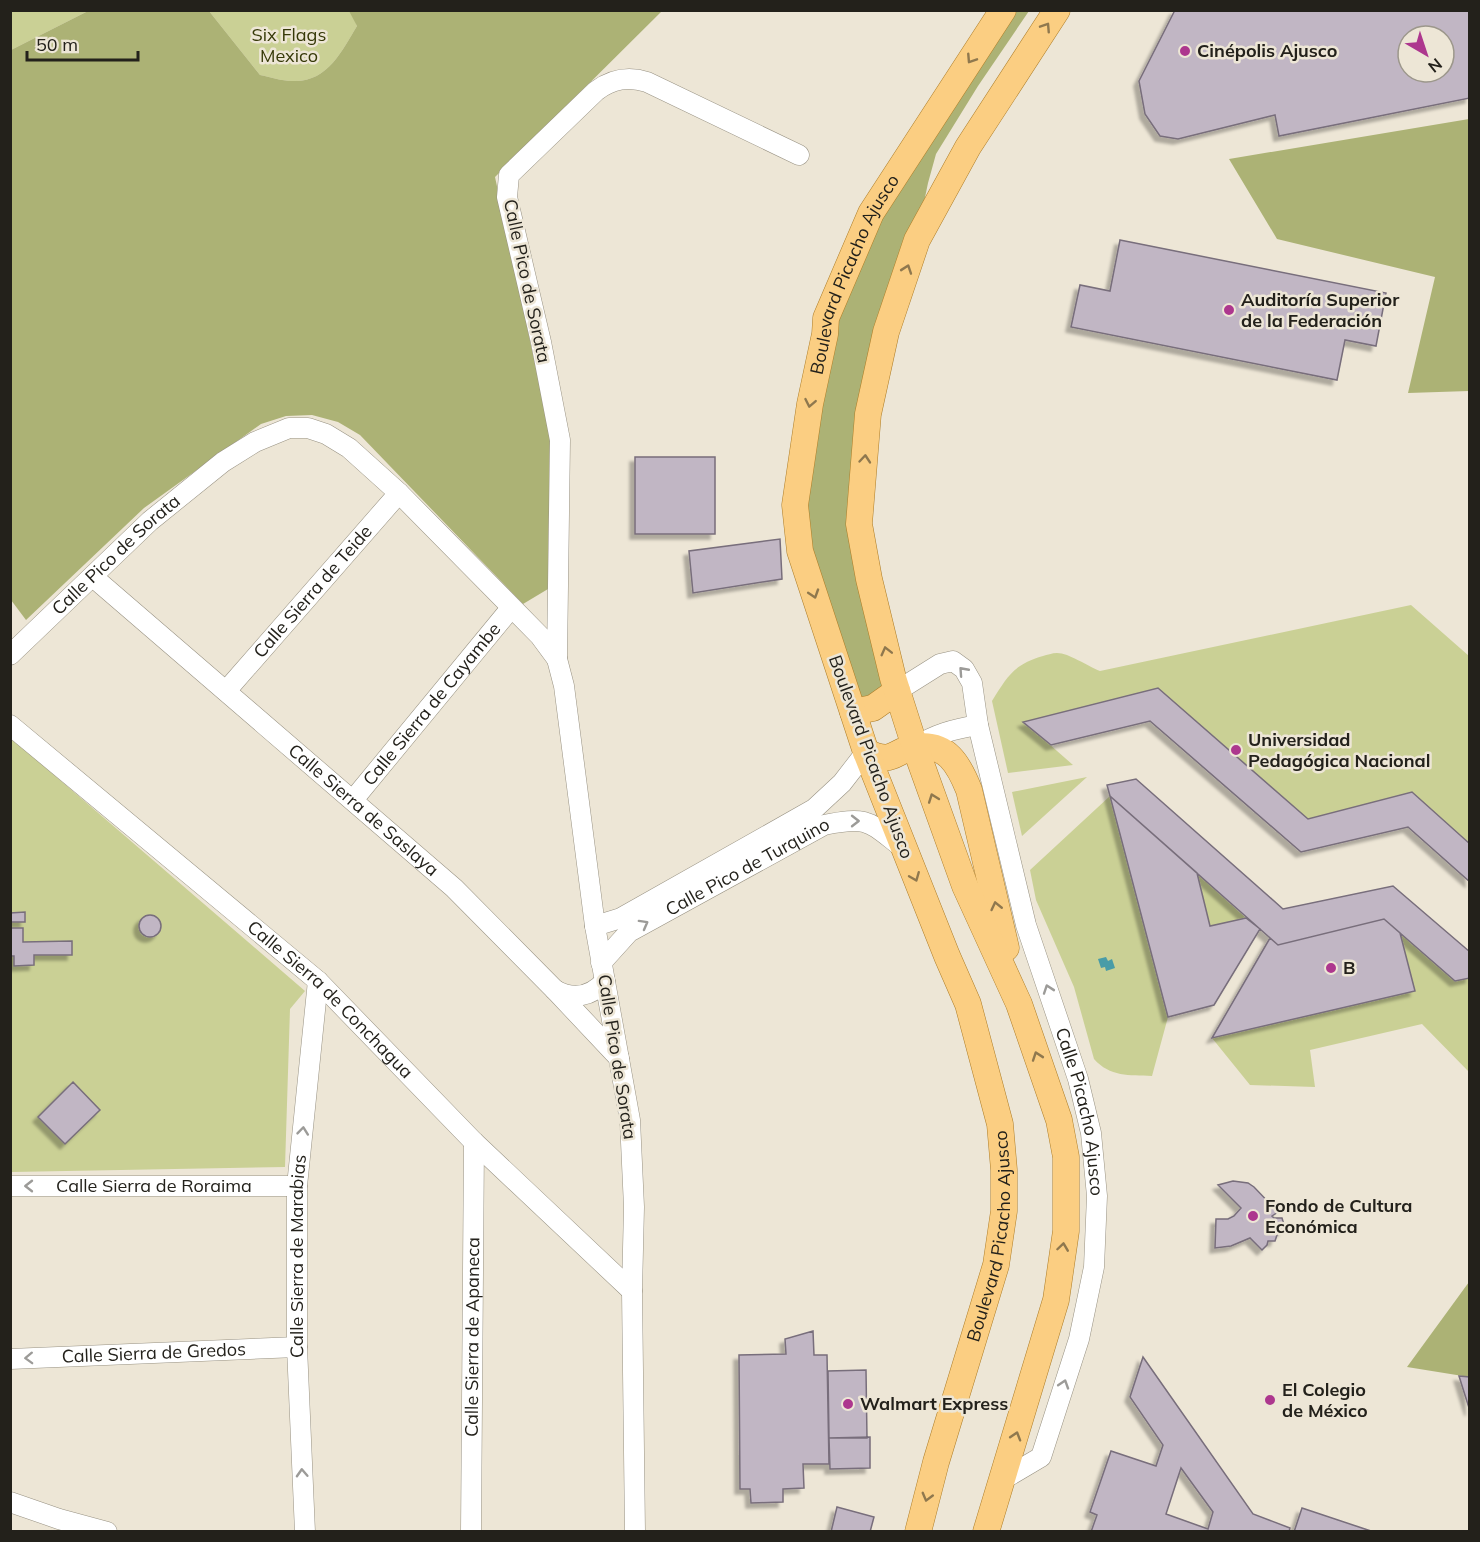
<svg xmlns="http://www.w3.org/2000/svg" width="1480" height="1542" font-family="Mulish,sans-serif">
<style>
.green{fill:#cad095}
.forest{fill:#acb275}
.water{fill:#499ca7}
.building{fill:#c1b6c4;stroke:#786e7b;stroke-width:1.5;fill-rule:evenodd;filter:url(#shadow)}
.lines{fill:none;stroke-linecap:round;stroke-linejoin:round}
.minor-casing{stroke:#989283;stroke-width:21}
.major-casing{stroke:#ad7d28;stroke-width:27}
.minor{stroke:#fff;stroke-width:20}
.major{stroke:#fbce82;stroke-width:26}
.oneway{stroke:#8f784e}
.oneway2{stroke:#9c9b98}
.poi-dot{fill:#ad378e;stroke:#ede6d6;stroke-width:2}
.labels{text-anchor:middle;stroke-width:5;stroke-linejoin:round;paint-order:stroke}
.park-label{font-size:18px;fill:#363908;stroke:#ede6d6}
.poi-label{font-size:18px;font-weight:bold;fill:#23211b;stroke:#ede6d6;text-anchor:start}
.street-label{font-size:18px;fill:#23211b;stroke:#ede6d6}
</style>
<defs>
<filter id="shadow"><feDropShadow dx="-5" dy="5" stdDeviation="1.5" flood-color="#0004"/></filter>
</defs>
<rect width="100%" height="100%" fill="#ede6d6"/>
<!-- green -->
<path class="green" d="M11 11H88L11 50Z
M209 11H351L357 26C342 51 327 83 292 81 282 81 270 77 260 75Z
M1411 605 1469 656V844L1412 792 1308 819 1158 688 1024 722 1073 765 1008 773 992 701C1007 677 1014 664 1043 656 1047 655 1052 653 1057 653 1069 653 1087 666 1100 671Z
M10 737 305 991 290 1009 285 1167 12 1172 10 1154Z
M1087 777 1022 836 1012 792Z
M1110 796 1168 1017 1152 1076C1129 1075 1110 1077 1094 1059L1074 987 1036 900 1030 870Z
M1197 873 1246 918 1210 926Z
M1400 933 1455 981 1469 978V1072L1422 1024 1310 1050 1315 1087 1250 1085 1212 1038 1414 991Z"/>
<!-- forest -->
<path class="forest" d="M88 11H209L260 75C270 77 282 81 292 81 327 83 342 51 357 26L349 11H662L495 177 550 434 548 589 523 604 360 435 338 422 312 415 286 416 261 424 144 508 26 620 11 600V50Z
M1007 11H1029L978 86 936 154 928 183 857 525 893 691 851 707 803 551 811 404 872 214Z
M1469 119V391L1408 393 1435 277 1277 239 1229 159Z
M1469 1282V1377L1407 1367Z"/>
<!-- water -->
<path class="water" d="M1106 957 1108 961 1112 959 1115 968 1106 971 1105 967 1101 968 1098 959Z"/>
<!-- building -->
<path class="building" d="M1175 10H1470V98L1279 136 1275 115 1178 139 1160 136 1145 114 1139 81ZM1408 36H1444V72H1408Z
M1120 240 1386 293 1376 346 1345 340 1337 380 1071 327 1080 285 1110 291Z
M635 457H715V534H635Z
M780 539 782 579 693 593 689 551Z
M1158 688 1308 819 1412 792 1470 844V882L1408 827 1301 852 1150 721 1051 745 1023 722Z
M1136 779 1283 909 1393 886 1470 952V978L1455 981 1384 919 1278 945 1110 796 1107 785Z
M1110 796 1197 873 1210 926 1246 918 1260 929 1214 1005 1168 1017Z
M25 912V922H10V913Z
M139 926a11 11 0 1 1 22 0a11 11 0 1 1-22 0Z
M1384 919 1400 933 1415 991 1212 1038 1270 938 1278 945Z
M10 928H23V942L72 941V955H34V965L14 966V956H10Z
M73 1082 100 1110 65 1144 38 1117Z
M1233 1181 1248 1183 1254 1187 1278 1212 1272 1216 1274 1218H1282L1285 1228 1283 1230 1277 1235 1275 1241H1268L1267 1245 1262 1250 1250 1238 1231 1246 1215 1248 1216 1219H1228L1234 1216 1241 1208 1218 1185Z
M813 1331 814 1355H827L829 1464H803L804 1488 783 1489V1502L751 1503 750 1489H740L739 1355 786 1354 785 1339Z
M1143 1357 1253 1514 1290 1528 1289 1532H1091L1097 1515 1090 1512 1111 1451 1156 1466 1163 1445 1130 1397ZM1181 1468 1213 1512 1208 1529 1166 1514Z
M866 1370 867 1438H829L828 1371Z
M1459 1376 1470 1377V1411Z
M870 1437V1468L830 1469 829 1438Z
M837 1507 874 1517 870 1532H831Z
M1302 1508 1374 1532H1294Z"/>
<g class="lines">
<defs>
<g id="minor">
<path id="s1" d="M93 577 454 888 555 990 619 1058"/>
<path id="s2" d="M10 655 150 521 223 462 255 442 289 428H308L326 434 349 448 399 493 540 636 557 659"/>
<path id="s3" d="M226 691 399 493"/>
<path id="s4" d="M897 691 940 664 953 661 964 669 972 683 978 725 1026 925 1078 1079 1091 1133 1097 1196 1094 1267 1079 1339 1041 1457 1002 1480"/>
<path id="s5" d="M10 725 318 981 474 1142 632 1291"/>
<path d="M915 747C935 734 954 729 978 725"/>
<path id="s6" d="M353 800 511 608"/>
<path d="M595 926 621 918 814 809 842 783 866 752"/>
<path id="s7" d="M601 963 629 932 824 825C869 816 868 821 903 848"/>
<path d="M555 990C573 1000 591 997 605 981"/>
<path id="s8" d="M10 1186H297"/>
<path id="s9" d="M10 1359 297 1347"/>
<path d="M10 1502 59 1519 107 1532"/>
<path id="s10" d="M305 1532 297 1347V1186L318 981"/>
<path id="s11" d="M471 1532 474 1142"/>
<path d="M635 1532 632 1291 634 1207 630 1120 595 926 564 686 557 659 560 440 541 342 507 197 509 175 596 91C612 79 628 76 647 82L799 155"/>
</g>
<g id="major">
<path d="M853 712 873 708 897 691"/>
<path d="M866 752C895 765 892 751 915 747 947 742 959 765 969 790L1006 948"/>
<path id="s12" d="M918 1532 936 1462 996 1265 1004 1211V1170L1000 1124 968 1004 947 956 866 752 800 551 795 505 810 404 825 334 826 318 871 213 1003 10"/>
<path d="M986 1532 1056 1300 1066 1231V1157L1059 1120 1019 1004 965 886 915 747 893 678 869 579 859 524 868 414 886 332 917 240 968 147 1057 10"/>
</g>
</defs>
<!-- minor casing -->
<use href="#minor" class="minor-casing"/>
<!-- major casing -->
<use href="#major" class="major-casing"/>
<!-- minor -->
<use href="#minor" class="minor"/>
<!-- major -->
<use href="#major" class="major"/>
</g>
<!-- one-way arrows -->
<defs><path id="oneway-chevron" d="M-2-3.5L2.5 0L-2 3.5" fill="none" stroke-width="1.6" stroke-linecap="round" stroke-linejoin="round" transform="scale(1.5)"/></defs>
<g class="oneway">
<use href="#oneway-chevron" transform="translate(1046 27) rotate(-57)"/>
<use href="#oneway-chevron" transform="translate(971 59) rotate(123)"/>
<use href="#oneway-chevron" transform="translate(907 269) rotate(-71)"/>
<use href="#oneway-chevron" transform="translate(810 403) rotate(101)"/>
<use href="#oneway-chevron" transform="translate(865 459) rotate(-85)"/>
<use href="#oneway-chevron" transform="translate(814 594) rotate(72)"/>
<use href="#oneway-chevron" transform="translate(886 651) rotate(-104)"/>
<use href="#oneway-chevron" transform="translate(933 798) rotate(-110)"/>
<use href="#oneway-chevron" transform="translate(915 877) rotate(68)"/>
<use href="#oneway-chevron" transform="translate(996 906) rotate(-103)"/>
<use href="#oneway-chevron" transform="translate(1037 1056) rotate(-109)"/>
<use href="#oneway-chevron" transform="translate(1063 1247) rotate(-82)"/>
<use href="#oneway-chevron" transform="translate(1016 1436) rotate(-73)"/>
<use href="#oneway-chevron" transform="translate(927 1497) rotate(105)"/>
</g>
<g class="oneway2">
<use href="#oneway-chevron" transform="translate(963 671) rotate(-132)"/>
<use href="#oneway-chevron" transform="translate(855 821)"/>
<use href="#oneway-chevron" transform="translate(644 924) rotate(-29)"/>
<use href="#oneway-chevron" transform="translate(1048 989) rotate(-109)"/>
<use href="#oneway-chevron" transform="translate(303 1131) rotate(-84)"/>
<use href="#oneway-chevron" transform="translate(29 1186) rotate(180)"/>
<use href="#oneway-chevron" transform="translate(29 1358) rotate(178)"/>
<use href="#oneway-chevron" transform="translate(1064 1384) rotate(-72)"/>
<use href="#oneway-chevron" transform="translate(302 1473) rotate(-93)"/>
</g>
<!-- markers -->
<g class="poi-dot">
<circle cx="1185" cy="51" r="6"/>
<circle cx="1229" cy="310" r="6"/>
<circle cx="1236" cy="750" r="6"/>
<circle cx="1331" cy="968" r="6"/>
<circle cx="1253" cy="1216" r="6"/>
<circle cx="1270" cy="1400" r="6"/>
<circle cx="848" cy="1404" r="6"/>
</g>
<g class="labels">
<!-- park labels -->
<g class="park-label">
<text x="289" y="41">Six Flags<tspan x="289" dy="21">Mexico</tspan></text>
</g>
<!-- poi labels -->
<g class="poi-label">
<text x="1197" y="57">Cinépolis Ajusco</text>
<text x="1241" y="306">Auditoría Superior<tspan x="1241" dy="21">de la Federación</tspan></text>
<text x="1248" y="746">Universidad<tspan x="1248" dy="21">Pedagógica Nacional</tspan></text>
<text x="1343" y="974">B</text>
<text x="1265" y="1212">Fondo de Cultura<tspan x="1265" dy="21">Económica</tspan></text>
<text x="1282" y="1396">El Colegio<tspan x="1282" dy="21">de México</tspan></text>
<text x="860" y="1410">Walmart Express</text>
</g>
<!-- street labels -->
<g class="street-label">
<text dy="6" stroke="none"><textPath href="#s12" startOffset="1314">Boulevard Picacho Ajusco</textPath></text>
<text transform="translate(527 281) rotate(78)" y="6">Calle Pico de Sorata</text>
<text dy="6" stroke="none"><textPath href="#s2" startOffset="146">Calle Pico de Sorata</textPath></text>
<text dy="6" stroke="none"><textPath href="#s3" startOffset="132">Calle Sierra de Teide</textPath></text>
<text dy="6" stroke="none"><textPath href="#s6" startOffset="124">Calle Sierra de Cayambe</textPath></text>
<text transform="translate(871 757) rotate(70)" y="6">Boulevard Picacho Ajusco</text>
<text dy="6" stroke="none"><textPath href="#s1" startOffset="357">Calle Sierra de Saslaya</textPath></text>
<text dy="6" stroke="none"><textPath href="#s7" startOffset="177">Calle Pico de Turquino</textPath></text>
<text dy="6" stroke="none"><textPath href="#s5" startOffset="422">Calle Sierra de Conchagua</textPath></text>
<text transform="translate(617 1057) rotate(81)" y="6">Calle Pico de Sorata</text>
<text dy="6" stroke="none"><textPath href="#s4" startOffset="537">Calle Picacho Ajusco</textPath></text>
<text dy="6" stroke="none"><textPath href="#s8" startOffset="144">Calle Sierra de Roraima</textPath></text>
<text dy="6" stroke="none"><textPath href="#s12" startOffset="306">Boulevard Picacho Ajusco</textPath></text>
<text dy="6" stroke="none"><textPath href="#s10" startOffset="276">Calle Sierra de Marabias</textPath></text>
<text dy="6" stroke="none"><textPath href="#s11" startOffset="195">Calle Sierra de Apaneca</textPath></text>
<text dy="6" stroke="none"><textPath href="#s9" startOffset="144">Calle Sierra de Gredos</textPath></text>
</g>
</g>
<!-- border -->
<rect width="1480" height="1542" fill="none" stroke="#23211b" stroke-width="24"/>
<!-- north arrow -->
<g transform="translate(1426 54) rotate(141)"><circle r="28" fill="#ede6d6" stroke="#9c978b" stroke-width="1.5"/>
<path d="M0-4.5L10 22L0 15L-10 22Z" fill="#ad378e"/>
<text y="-9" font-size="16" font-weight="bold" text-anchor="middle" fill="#23211b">N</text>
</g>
<!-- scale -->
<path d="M27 51v9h111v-9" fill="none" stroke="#23211b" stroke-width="3"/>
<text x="36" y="51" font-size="18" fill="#23211b" stroke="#ede6d6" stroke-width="4.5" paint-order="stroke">50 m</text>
</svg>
